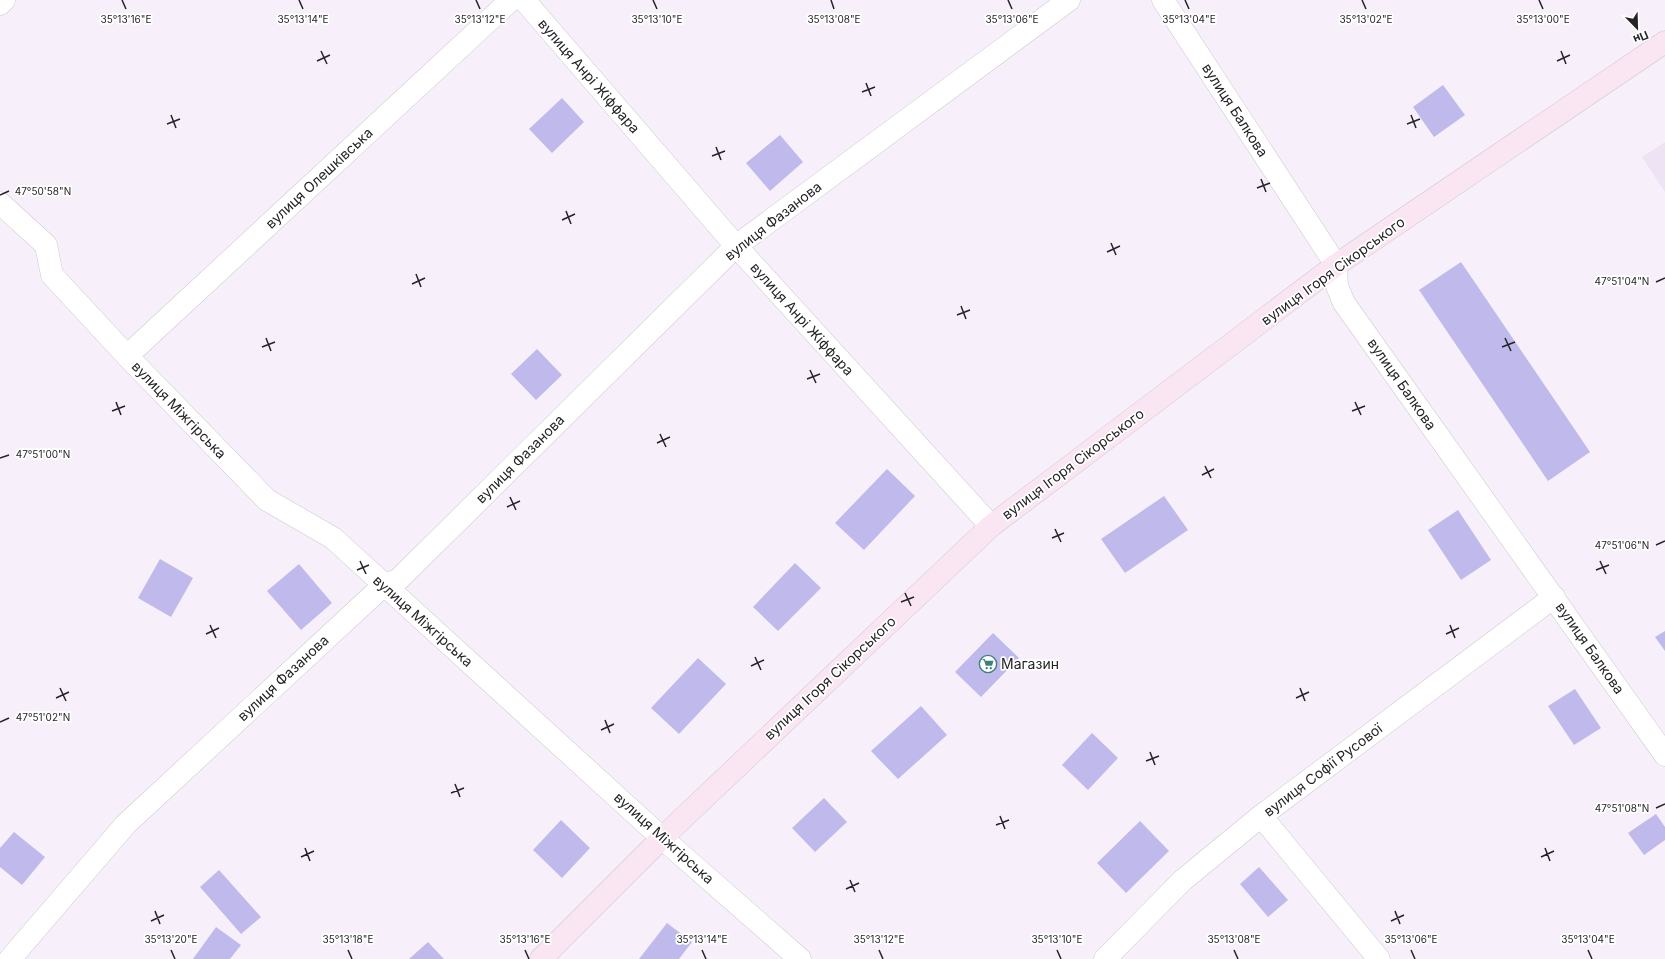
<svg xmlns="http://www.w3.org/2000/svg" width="1665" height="959" font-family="Inter,sans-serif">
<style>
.built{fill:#eee3f4}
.building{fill:#bfbaeb}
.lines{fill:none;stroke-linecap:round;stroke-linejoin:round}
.minor-casing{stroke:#cec7d1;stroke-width:23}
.secondary-casing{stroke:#cec7d1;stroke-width:23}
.minor{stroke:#fff;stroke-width:22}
.secondary{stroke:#fae6f3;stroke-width:22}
.ticks{fill:none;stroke:#252326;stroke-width:1.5}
.labels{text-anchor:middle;stroke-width:3.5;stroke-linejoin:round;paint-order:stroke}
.street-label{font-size:14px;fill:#252326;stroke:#fff}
.poi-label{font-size:14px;fill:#252326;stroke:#fff;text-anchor:start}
.ticks-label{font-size:10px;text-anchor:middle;fill:#252326;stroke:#fff;stroke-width:3.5;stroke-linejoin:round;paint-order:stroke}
</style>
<rect width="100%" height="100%" fill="#f7f0fb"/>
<!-- built -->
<path class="built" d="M1665 142V192L1642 157Z"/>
<!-- building -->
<path class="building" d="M1443 85 1465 115 1434 137 1413 107Z
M562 98 584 122 552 153 529 129Z
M780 135 803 162 770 191 746 163Z
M1461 262 1590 452 1548 481 1419 290Z
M537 349 562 375 536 400 511 374Z
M887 469 915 496 864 550 835 523Z
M1164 496 1188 530 1125 573 1101 539Z
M1458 510 1491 560 1461 580 1428 530Z
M160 559 193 578 171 617 138 598Z
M795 563 821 588 778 631 753 607Z
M299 564 332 603 301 630 267 591Z
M1665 631V651L1655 637Z
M993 633 1019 658 981 697 955 672Z
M698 658 726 684 679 734 651 708Z
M1575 689 1601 728 1574 745 1548 706Z
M921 706 947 735 898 779 871 751Z
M1092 733 1118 758 1088 790 1062 765Z
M824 798 847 822 815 852 792 828Z
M1656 814 1665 827V840L1644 855 1628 833Z
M561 820 590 848 562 878 533 850Z
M1140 821 1169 851 1126 893 1097 863Z
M14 832 45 857 22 885 0 867V848Z
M1259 867 1288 900 1268 917 1240 884Z
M219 870 261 917 241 934 200 887Z
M667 923 692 942 679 959H639Z
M216 927 241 945 230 959H193Z
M428 942 444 959H409Z"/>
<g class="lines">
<defs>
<path id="minor" d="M524 0 736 246 991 526
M1163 0 1336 265 1337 286 1344 303 1665 755
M0 4 4 0
M0 203 46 245 52 275 127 356 267 500 333 538 662 838 800 959
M127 356 511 0
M1261 816 1379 959
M10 959 126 824 384 585 398 580 736 246 1069 0
M1105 959 1183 880 1261 816 1554 597"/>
<path id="secondary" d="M541 959 662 838 991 526 1336 265 1665 42"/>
</defs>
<!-- minor casing -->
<use href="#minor" class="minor-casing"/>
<!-- secondary casing -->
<use href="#secondary" class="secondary-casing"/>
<!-- minor -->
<use href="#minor" class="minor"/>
<!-- secondary -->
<use href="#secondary" class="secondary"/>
</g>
<!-- ticks -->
<path class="ticks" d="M122 0 126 9M299 0 303 9M476 0 480 9M653 0 657 9M831 0 834 9M1008 0 1012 9M1185 0 1189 9M1362 0 1366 9M1539 0 1543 9M321 51 327 64M1561 51 1566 64M317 61 330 55M1557 61 1570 55M866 83 871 96M862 92 875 87M171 115 176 128M1411 115 1416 128M167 124 180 119M1407 124 1420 119M716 147 721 160M712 156 725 151M1261 179 1266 192M1257 188 1270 183M0 195 9 191M566 211 571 224M562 220 575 214M1111 243 1116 255M1107 252 1120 246M416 274 421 287M1656 282 1665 278M412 284 425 278M961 306 966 319M957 315 970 310M266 338 271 351M1505 338 1511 351M262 347 275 342M1502 347 1515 342M810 370 816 383M807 379 820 374M116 402 121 415M1355 402 1361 415M112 411 125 406M1352 411 1365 406M660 434 666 447M657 443 670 437M0 458 9 455M1205 466 1211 478M1202 475 1214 469M510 497 516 510M507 507 520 501M1055 529 1061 542M1052 538 1064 533M1656 545 1665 541M360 561 366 574M1600 561 1606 574M357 570 369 565M1596 570 1609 565M905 593 911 606M901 602 914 597M210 625 216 638M1450 625 1455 638M206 634 219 628M1446 634 1459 628M755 657 761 670M751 666 764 660M60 688 66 701M1300 688 1305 701M56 698 69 692M1296 698 1309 692M605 720 610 733M0 722 9 718M601 730 614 724M1150 752 1155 765M1146 761 1159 756M455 784 460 797M451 793 464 788M1656 808 1665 804M1000 816 1005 829M996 825 1009 820M305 848 310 861M1545 848 1550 861M301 857 314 851M1541 857 1554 851M850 880 855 892M846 889 859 883M155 911 160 924M1395 911 1400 924M151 921 164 915M1391 921 1404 915M171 950 175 959M348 950 352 959M525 950 529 959M702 950 706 959M879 950 883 959M1057 950 1061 959M1234 950 1238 959M1411 950 1415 959M1588 950 1592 959"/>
<!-- icons -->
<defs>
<symbol id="supermarket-ring" viewBox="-11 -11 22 22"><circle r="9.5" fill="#fff" stroke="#3b827b" stroke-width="1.5"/><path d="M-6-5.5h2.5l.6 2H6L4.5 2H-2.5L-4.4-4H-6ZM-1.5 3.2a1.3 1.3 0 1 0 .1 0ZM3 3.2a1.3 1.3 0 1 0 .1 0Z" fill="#3b827b"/></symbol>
</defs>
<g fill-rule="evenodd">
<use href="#supermarket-ring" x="978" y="654" width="20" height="20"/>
</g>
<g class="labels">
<!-- street labels -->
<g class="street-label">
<text transform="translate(589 76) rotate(49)" y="5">вулиця Анрі Жіффара</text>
<text transform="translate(1235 110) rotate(57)" y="5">вулиця Балкова</text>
<text transform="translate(319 178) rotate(-43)" y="5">вулиця Олешківська</text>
<text transform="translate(773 221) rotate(-38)" y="5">вулиця Фазанова</text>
<text transform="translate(1333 271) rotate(-36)" y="5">вулиця Ігоря Сікорського</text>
<text transform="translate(802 319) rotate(48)" y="5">вулиця Анрі Жіффара</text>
<text transform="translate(1402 384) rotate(55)" y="5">вулиця Балкова</text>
<text transform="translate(179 410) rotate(46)" y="5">вулиця Міжгірська</text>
<text transform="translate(520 459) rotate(-45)" y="5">вулиця Фазанова</text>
<text transform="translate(1073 464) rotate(-37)" y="5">вулиця Ігоря Сікорського</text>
<text transform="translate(423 621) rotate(42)" y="5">вулиця Міжгірська</text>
<text transform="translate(1590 648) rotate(55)" y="5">вулиця Балкова</text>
<text transform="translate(283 678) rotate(-43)" y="5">вулиця Фазанова</text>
<text transform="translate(830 678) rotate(-43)" y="5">вулиця Ігоря Сікорського</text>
<text transform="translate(1323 770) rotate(-37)" y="5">вулиця Софії Русової</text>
<text transform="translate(664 838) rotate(42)" y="5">вулиця Міжгірська</text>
</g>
<!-- poi labels -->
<g class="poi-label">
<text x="1001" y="669">Магазин</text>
</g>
</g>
<g class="ticks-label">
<text x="126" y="23">35°13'16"E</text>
<text x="303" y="23">35°13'14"E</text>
<text x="480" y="23">35°13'12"E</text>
<text x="657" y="23">35°13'10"E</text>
<text x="834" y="23">35°13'08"E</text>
<text x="1012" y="23">35°13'06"E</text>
<text x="1189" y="23">35°13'04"E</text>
<text x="1366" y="23">35°13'02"E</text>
<text x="1543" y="23">35°13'00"E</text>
<text x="43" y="195">47°50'58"N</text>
<text x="1622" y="285">47°51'04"N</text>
<text x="43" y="458">47°51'00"N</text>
<text x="1622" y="549">47°51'06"N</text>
<text x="43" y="721">47°51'02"N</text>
<text x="1622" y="812">47°51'08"N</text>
<text x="171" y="943">35°13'20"E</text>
<text x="348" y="943">35°13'18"E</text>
<text x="525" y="943">35°13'16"E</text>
<text x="702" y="943">35°13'14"E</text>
<text x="879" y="943">35°13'12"E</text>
<text x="1057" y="943">35°13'10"E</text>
<text x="1234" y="943">35°13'08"E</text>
<text x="1411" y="943">35°13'06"E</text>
<text x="1588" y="943">35°13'04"E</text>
</g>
<!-- north arrow -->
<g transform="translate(1637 28) rotate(157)" stroke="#ffffff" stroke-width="3" paint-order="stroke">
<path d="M0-3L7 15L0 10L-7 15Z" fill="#252326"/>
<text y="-6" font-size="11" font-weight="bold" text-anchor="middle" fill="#252326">Пн</text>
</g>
</svg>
